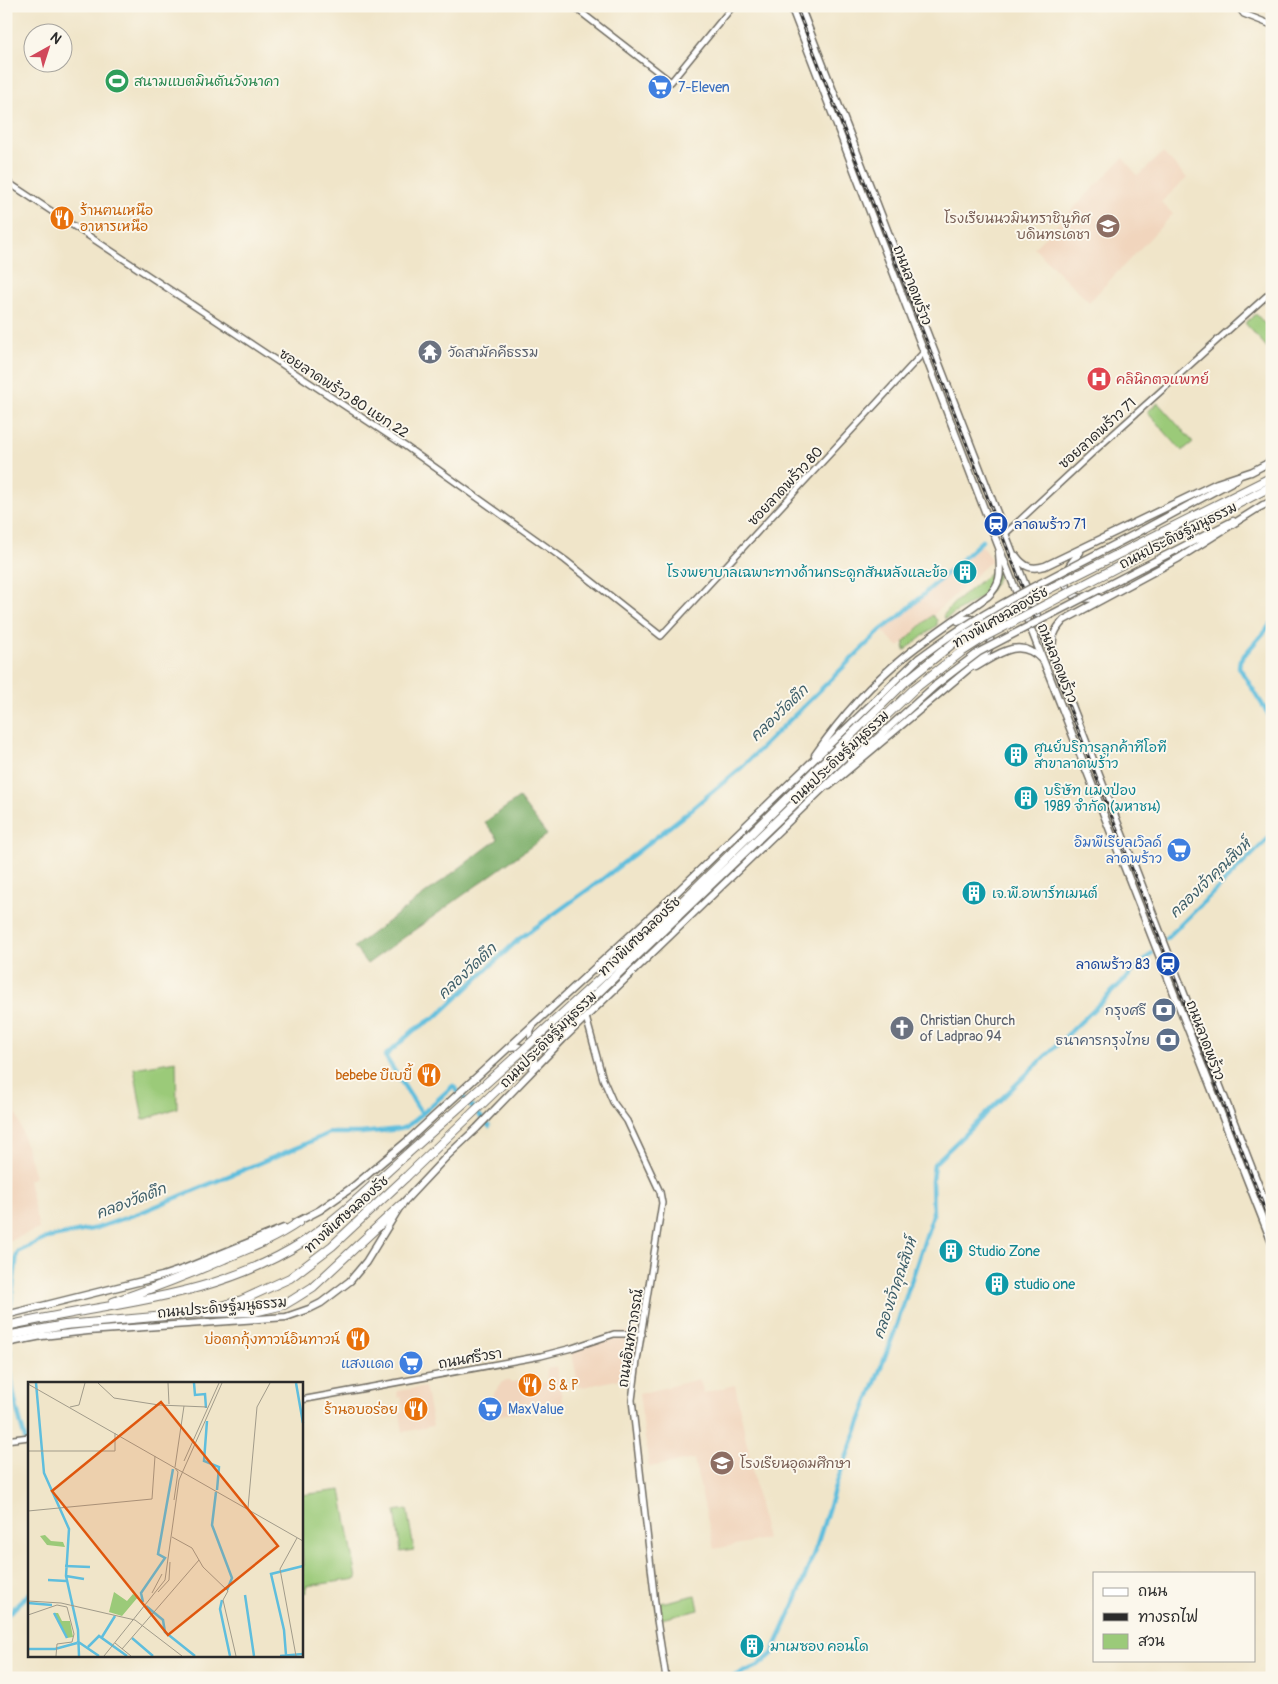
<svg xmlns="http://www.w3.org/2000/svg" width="1278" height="1684" font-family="Pangolin,'Playpen Sans Thai',sans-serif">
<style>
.built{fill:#f1d5bd}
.green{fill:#9bca79;stroke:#637a52}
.forest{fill:#7cae69;stroke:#546c4a}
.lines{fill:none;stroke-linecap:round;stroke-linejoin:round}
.canal{stroke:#5fbedd;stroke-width:4.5}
.tertiary-casing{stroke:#706c62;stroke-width:8}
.secondary-casing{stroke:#706c62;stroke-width:8}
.primary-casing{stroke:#706c62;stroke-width:9}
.motorway-casing{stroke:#706c62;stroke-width:10}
.tertiary{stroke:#fff;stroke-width:5}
.secondary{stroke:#fff;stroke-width:5.5}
.primary{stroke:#fff;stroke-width:6}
.motorway{stroke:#fff;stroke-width:8}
.rail-casing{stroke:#2b2b2b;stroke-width:3}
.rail{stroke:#fbf7ec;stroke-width:1;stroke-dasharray:4;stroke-linecap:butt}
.primary-bridge-casing{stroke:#706c62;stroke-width:9;stroke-linecap:butt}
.motorway-bridge-casing{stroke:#706c62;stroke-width:10;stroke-linecap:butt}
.primary-bridge{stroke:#fff;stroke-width:6}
.motorway-bridge{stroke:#fff;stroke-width:8}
.labels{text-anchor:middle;stroke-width:4;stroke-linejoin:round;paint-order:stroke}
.leisure-label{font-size:14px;fill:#27864d;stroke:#fbf7ec;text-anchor:start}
.shop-label{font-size:14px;fill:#366cbe;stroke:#fbf7ec;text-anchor:start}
.food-label{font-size:14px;fill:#c56008;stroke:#fbf7ec;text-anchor:end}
.education-label{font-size:14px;fill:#785e54;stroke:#fbf7ec;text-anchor:end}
.street-label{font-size:14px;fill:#2b2b2b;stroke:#fbf7ec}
.worship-label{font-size:14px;fill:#5b616d;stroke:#fbf7ec;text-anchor:start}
.health-label{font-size:14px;fill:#be3a42;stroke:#fbf7ec;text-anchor:start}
.transit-label{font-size:14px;fill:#164399;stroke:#fbf7ec;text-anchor:start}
.culture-label{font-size:14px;fill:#0d838f;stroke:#fbf7ec;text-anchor:start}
.service-label{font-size:14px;fill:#4e5e75;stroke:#fbf7ec;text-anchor:end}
.water-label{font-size:15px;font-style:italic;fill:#3d5e69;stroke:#fbf7ec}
.inset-river{fill:none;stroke:#5fbedd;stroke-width:2.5}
.inset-road{fill:none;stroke:#a19b8a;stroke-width:1}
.view{fill:#df570e;fill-opacity:0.15;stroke:#df570e;stroke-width:2.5}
.inset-edge{fill:none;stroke:#2b2b2b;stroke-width:2.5}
</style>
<rect width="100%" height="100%" fill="#fbf7ec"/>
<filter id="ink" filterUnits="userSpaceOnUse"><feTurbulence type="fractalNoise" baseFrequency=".02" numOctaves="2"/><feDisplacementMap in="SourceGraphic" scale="10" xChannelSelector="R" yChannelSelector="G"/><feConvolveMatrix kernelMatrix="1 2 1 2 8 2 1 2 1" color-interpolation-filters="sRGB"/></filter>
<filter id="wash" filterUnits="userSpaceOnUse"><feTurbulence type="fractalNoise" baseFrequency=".0096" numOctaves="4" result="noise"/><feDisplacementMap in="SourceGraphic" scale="20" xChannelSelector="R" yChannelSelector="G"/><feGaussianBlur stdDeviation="1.12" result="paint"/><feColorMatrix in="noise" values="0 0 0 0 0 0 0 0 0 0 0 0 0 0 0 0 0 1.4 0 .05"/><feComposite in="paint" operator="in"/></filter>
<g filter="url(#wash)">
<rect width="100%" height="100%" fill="#f0e5c9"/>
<!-- built -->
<path class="built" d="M1163 153 1187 178 1161 202 1173 214 1089 302 1034 248 1123 158 1138 176Z
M982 545 992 560 899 647 882 631 899 619Z
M6 1077 35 1177 28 1180 39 1229 6 1242Z
M618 1332 642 1333 634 1376 579 1388 571 1349Z
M556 1366 563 1405 481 1418 479 1408 485 1399 493 1395 501 1383 506 1380 511 1382 533 1379 543 1383 546 1381 547 1369Z
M699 1379 704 1393 735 1385 766 1539 714 1549 694 1459 649 1467 639 1394Z
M425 1387 433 1426 403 1432 400 1413 404 1412 401 1397 398 1398 397 1391Z"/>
<!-- green -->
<path class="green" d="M1256 314 1272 332V353L1245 323Z
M1158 403 1193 442 1182 451 1147 412Z
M997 567 998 578 989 592 945 619 943 616 953 604Z
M932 615 937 620V625L904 651 905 641Z
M176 1061 177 1108 143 1120 134 1068Z
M341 1490 357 1579 306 1586V1592L301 1593V1566L304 1565 301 1546V1495Z
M407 1509 414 1550 401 1552 395 1511Z
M696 1595 699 1610 657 1620 656 1604Z"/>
<!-- forest -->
<path class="forest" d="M519 798 547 835 367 964 354 947 498 839 485 822Z"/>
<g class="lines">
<!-- canal -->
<path class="canal" d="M1272 623 1240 660 1239 667 1272 720
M1166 939 1272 835
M422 1114 453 1086 489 1126
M11 1304 17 1254 19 1251 47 1238 97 1228 142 1212 303 1145 329 1133H361L400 1129 406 1127 422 1114 385 1056 414 1030 437 1016 519 939 600 881 682 817 742 767 881 630 900 616 982 541
M11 1337V1318
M10 1350C9 1386 19 1419 29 1452
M6 1616 29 1594
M730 1678 758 1666 772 1654 794 1605 817 1545 835 1487 894 1333 933 1215 932 1181 934 1164 1152 953"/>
</g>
</g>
<g filter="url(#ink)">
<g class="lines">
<defs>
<path id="tertiary" d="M573 6 671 82 733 6
M6 181 405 446 565 560 661 636 925 351
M1005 534 1091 454 1272 291
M586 1017 603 1079 613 1102 627 1121 660 1192 662 1203 637 1361 632 1400 657 1620 666 1678
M301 1400 541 1356 572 1348 614 1334H642
M6 1440 29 1437"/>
<path id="secondary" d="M1238 6 1244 14 1272 25"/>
<path id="primary" d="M791 6 998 545 1272 1243
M800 6 1272 1220
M1251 472 1272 461
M1260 507 1272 501
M1137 533 1237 479
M1080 552C1075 558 1069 565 1066 572 1064 575 1065 580 1066 584 1070 599 1085 600 1099 598
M1016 556C1024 567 1031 570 1045 566L1217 483 1253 471
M1141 568 1233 521
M1053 652C1051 639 1054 630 1064 620L1179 558 1263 505
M976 667C998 654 1020 636 1042 660
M815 755C840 719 870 684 905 656 931 635 960 616 988 596 1003 582 1000 571 999 552
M829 786 985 655C987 652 990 648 990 644 993 627 972 613 958 621
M532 1027 530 1031 531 1037C539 1047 548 1048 558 1041
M509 1047C522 1044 539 1055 533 1069
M295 1223 320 1210 354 1186 406 1142 673 896 919 658
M6 1315 162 1276 186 1268 284 1228
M6 1343 42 1336 88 1331 286 1317 309 1309 321 1303 350 1281 366 1262 401 1205 447 1156 477 1128 563 1039 845 767 937 684"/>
<path id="motorway" d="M113 1302C151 1289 188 1275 224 1259 251 1248 276 1238 299 1222
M206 1313 254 1312 284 1305 294 1299 313 1287 401 1205
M6 1326C34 1320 61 1315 88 1310 165 1297 237 1284 303 1242 341 1217 374 1183 407 1154
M6 1336 65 1325 199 1313 242 1300 290 1278 332 1246 406 1177"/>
</defs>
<!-- tertiary casing -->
<use href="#tertiary" class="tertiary-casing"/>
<!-- secondary casing -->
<use href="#secondary" class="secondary-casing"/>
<!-- primary casing -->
<use href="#primary" class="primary-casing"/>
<!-- motorway casing -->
<use href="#motorway" class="motorway-casing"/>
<!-- tertiary -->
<use href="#tertiary" class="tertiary"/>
<!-- secondary -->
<use href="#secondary" class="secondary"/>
<!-- primary -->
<use href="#primary" class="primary"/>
<!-- motorway -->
<use href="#motorway" class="motorway"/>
<defs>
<path id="rail" d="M796 6 1272 1228"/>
</defs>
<!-- rail casing -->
<use href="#rail" class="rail-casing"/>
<!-- rail -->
<use href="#rail" class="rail"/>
<defs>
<path id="primary-bridge" d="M919 658C986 607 1063 572 1137 533
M937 684 979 652 1141 568"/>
<path id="motorway-bridge" d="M407 1154 522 1051 656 927 906 681 957 640 1013 607 1272 477
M406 1177 914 689 960 653 988 635 1272 486"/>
</defs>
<!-- primary-bridge casing -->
<use href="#primary-bridge" class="primary-bridge-casing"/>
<!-- motorway-bridge casing -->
<use href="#motorway-bridge" class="motorway-bridge-casing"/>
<!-- primary-bridge -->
<use href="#primary-bridge" class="primary-bridge"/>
<!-- motorway-bridge -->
<use href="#motorway-bridge" class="motorway-bridge"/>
</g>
</g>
<!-- icons -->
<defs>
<symbol id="stadium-disc" viewBox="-11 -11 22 22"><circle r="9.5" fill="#2e9e5b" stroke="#fbf7ec"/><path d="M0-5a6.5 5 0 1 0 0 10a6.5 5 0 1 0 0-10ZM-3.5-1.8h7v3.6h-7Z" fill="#fff"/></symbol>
<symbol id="supermarket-disc" viewBox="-11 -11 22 22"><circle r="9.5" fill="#3f7fe0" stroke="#fbf7ec"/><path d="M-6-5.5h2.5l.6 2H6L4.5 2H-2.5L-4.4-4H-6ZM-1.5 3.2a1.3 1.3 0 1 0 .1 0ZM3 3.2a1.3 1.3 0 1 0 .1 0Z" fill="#fff"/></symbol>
<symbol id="restaurant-disc" viewBox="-11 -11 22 22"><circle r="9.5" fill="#e8710a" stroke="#fbf7ec"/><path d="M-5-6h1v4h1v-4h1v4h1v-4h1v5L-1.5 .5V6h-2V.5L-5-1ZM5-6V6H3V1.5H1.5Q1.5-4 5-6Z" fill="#fff"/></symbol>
<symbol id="school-disc" viewBox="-11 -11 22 22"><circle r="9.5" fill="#8d6e63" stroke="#fbf7ec"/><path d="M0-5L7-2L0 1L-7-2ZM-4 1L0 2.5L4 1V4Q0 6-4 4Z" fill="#fff"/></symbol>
<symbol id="temple-disc" viewBox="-11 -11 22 22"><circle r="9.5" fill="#6b7280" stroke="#fbf7ec"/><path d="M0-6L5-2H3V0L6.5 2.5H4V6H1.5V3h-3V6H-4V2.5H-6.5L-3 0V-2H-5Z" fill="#fff"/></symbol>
<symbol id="hospital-disc" viewBox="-11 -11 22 22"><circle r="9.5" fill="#e0444e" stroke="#fbf7ec"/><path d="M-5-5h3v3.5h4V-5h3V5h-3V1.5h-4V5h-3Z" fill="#fff"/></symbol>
<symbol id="station-disc" viewBox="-11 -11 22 22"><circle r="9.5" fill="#1a4fb4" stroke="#fbf7ec"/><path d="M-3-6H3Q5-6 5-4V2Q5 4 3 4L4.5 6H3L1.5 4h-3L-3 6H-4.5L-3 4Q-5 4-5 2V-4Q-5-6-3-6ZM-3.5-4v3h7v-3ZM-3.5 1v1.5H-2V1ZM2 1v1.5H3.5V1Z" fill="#fff"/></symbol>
<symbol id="building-disc" viewBox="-11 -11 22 22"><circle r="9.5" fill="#0f9aa8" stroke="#fbf7ec"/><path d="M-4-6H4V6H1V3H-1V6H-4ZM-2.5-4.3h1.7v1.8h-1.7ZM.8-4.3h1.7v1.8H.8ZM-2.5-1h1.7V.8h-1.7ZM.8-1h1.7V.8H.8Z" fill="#fff"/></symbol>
<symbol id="bank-disc" viewBox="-11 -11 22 22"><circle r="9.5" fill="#5c6f8a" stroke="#fbf7ec"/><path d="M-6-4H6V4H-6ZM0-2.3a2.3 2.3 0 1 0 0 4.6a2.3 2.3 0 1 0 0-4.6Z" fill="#fff"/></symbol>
<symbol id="church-disc" viewBox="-11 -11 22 22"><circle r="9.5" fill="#6b7280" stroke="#fbf7ec"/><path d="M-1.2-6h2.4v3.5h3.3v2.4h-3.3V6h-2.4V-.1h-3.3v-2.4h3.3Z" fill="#fff"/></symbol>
</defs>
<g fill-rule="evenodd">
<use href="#stadium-disc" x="103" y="67" width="28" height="28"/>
<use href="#supermarket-disc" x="646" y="73" width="28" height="28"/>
<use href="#restaurant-disc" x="48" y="204" width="28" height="28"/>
<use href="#school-disc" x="1094" y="212" width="28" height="28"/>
<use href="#temple-disc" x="416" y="338" width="28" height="28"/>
<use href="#hospital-disc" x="1085" y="365" width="28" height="28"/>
<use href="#station-disc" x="982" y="510" width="28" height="28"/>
<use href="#building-disc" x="951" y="558" width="28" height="28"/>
<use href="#building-disc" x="1002" y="741" width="28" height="28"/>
<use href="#building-disc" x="1012" y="784" width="28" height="28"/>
<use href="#supermarket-disc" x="1165" y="836" width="28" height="28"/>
<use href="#building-disc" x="960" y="879" width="28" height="28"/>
<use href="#station-disc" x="1154" y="950" width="28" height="28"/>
<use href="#bank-disc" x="1150" y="996" width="28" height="28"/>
<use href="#church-disc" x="888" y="1014" width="28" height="28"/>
<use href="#bank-disc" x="1154" y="1026" width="28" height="28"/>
<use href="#restaurant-disc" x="415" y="1061" width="28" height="28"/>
<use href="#building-disc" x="937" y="1237" width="28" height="28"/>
<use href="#building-disc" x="983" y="1270" width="28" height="28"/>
<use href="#restaurant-disc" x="344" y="1325" width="28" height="28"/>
<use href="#supermarket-disc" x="397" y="1349" width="28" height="28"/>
<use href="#restaurant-disc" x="516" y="1371" width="28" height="28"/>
<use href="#restaurant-disc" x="402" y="1395" width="28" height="28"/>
<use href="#supermarket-disc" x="476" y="1395" width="28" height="28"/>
<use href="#school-disc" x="708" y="1449" width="28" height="28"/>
<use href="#building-disc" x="738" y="1632" width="28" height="28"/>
</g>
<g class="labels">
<!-- leisure labels -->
<g class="leisure-label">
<text x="134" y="86">สนามแบตมินตันวังนาคา</text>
</g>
<!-- shop labels -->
<g class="shop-label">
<text x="678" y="92">7-Eleven</text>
<text x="1162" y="847" text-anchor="end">อิมพีเรียลเวิลด์<tspan x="1162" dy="16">ลาดพร้าว</tspan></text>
<text x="394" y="1368" text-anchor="end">แสงแดด</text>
<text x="508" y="1414">MaxValue</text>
</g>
<!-- food labels -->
<g class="food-label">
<text x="80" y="215" text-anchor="start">ร้านฅนเหนือ<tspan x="80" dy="16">อาหารเหนือ</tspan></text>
<text x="412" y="1080">bebebe บีเบบี้</text>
<text x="340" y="1344">บ่อตกกุ้งทาวน์อินทาวน์</text>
<text x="548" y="1390" text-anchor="start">S &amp; P</text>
<text x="398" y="1414">ร้านอบอร่อย</text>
</g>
<!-- education labels -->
<g class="education-label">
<text x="1090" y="223">โรงเรียนนวมินทราชินูทิศ<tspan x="1090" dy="16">บดินทรเดชา</tspan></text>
<text x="740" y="1468" text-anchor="start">โรงเรียนอุดมศึกษา</text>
</g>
<!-- street labels -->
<g class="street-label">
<text transform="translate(913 285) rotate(69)" y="5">ถนนลาดพร้าว</text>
<text transform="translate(344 393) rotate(33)" y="5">ซอยลาดพร้าว 80 แยก 22</text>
<text transform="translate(1097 433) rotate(-42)" y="5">ซอยลาดพร้าว 71</text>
<text transform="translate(785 486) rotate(-47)" y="5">ซอยลาดพร้าว 80</text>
<text transform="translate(1178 535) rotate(-27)" y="5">ถนนประดิษฐ์มนูธรรม</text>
<text transform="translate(1000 617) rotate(-30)" y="5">ทางพิเศษฉลองรัช</text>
<text transform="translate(1058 663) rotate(68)" y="5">ถนนลาดพร้าว</text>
<text transform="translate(839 757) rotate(-43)" y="5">ถนนประดิษฐ์มนูธรรม</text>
<text transform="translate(639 936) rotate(-44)" y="5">ทางพิเศษฉลองรัช</text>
<text transform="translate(548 1039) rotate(-45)" y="5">ถนนประดิษฐ์มนูธรรม</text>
<text transform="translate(1206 1040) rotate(69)" y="5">ถนนลาดพร้าว</text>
<text transform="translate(346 1214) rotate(-42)" y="5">ทางพิเศษฉลองรัช</text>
<text transform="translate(222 1307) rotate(-5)" y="5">ถนนประดิษฐ์มนูธรรม</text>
<text transform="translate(630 1338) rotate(-81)" y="5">ถนนอินทราภรณ์</text>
<text transform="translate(470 1358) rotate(-10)" y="5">ถนนศรีวรา</text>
</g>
<!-- worship labels -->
<g class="worship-label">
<text x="448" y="357">วัดสามัคคีธรรม</text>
<text x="920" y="1025">Christian Church<tspan x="920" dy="16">of Ladprao 94</tspan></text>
</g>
<!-- health labels -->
<g class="health-label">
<text x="1116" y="384">คลินิกตจแพทย์</text>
</g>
<!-- transit labels -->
<g class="transit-label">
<text x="1014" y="529">ลาดพร้าว 71</text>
<text x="1150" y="969" text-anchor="end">ลาดพร้าว 83</text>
</g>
<!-- culture labels -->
<g class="culture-label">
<text x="948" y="577" text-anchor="end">โรงพยาบาลเฉพาะทางด้านกระดูกสันหลังและข้อ</text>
<text x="1034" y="752">ศูนย์บริการลูกค้าทีโอที<tspan x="1034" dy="16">สาขาลาดพร้าว</tspan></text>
<text x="1044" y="795">บริษัท แมงป่อง<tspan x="1044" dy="16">1989 จำกัด (มหาชน)</tspan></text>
<text x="992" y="898">เจ.พี.อพาร์ทเมนต์</text>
<text x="968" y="1256">Studio Zone</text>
<text x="1014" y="1289">studio one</text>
<text x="770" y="1651">มาเมซอง คอนโด</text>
</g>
<!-- service labels -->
<g class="service-label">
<text x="1146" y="1015">กรุงศรี</text>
<text x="1150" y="1045">ธนาคารกรุงไทย</text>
</g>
<!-- water labels -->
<g class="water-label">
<text transform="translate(779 713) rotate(-44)" y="5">คลองวัดตึก</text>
<text transform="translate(1210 878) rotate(-44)" y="5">คลองเจ้าคุณสิงห์</text>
<text transform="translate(467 971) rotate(-43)" y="5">คลองวัดตึก</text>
<text transform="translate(131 1201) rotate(-21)" y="5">คลองวัดตึก</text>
<text transform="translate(895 1288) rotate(-71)" y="5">คลองเจ้าคุณสิงห์</text>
</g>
</g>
<!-- overview -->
<g transform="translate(28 1382)">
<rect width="275" height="275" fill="#f0e5c9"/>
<path d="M17 153 23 159 35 160 37 165 19 163 12 154ZM86 210 99 219 105 212 110 215 94 234 81 230ZM26 231H30L34 239H42L45 255 39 256Z" fill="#9bca79"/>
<path class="inset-river" d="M8 1 16 91 41 147 38 194 50 248 51 274M166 1 167 13 177 12 178 26M268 1 275 41M179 39 176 79 191 85 189 108M188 110 184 143 204 196 199 208M37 184 62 185M38 194 56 197M20 198 38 199M217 213 226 274M194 218 192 227 202 274M115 220 113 211 137 176 130 172 145 87M0 221 24 223M118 224 135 238 137 250 167 274M26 231 39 256M74 255 87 234M104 256 125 274M49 259 71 274M60 265 71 254 99 274M0 267H27L49 261M258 273 256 248 243 192 275 184M252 274 275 272"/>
<path class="inset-road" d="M70 1 86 16 131 23 179 25M140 1 141 22M0 2 275 159M42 25 51 23 57 1M0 69H87V51M156 79 191 1M147 85 156 24M146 118 150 90 147 86M220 126 229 25 242 1M0 129 124 117 127 74M144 155 164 166 175 185 200 209 195 218 208 274M130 210 141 198 142 180M124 211 134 192M0 219 33 221 107 238 154 274M0 233 29 223M87 261 103 274M94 267 171 178M28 274 29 262 44 260 46 252 39 225 29 223M76 274 137 198 151 98 194 1M268 274 252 187 269 156"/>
<path class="view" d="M133 20 250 164 140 253 24 109Z"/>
<rect width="275" height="275" class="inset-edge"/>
</g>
<!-- margin -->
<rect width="1278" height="1684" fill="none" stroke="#fbf7ec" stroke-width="25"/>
<!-- legend -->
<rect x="1093" y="1572" width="162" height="90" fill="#fbf7ec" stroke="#a8a59f"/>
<rect x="1103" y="1588" width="25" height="8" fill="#ffffff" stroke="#a8a59f"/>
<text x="1138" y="1596" font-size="15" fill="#2b2b2b">ถนน</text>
<rect x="1103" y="1613" width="25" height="8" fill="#2b2b2b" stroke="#a8a59f"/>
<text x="1138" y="1622" font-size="15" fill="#2b2b2b">ทางรถไฟ</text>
<rect x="1103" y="1634" width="25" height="15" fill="#9bca79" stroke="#a8a59f"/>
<text x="1138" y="1646" font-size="15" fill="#2b2b2b">สวน</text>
<!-- north arrow -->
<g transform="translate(48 48) rotate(39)"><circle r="24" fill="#fbf7ec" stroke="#a8a59f"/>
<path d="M0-4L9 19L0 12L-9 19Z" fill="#d1495b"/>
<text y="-8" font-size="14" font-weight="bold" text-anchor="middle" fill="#2b2b2b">N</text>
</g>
</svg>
